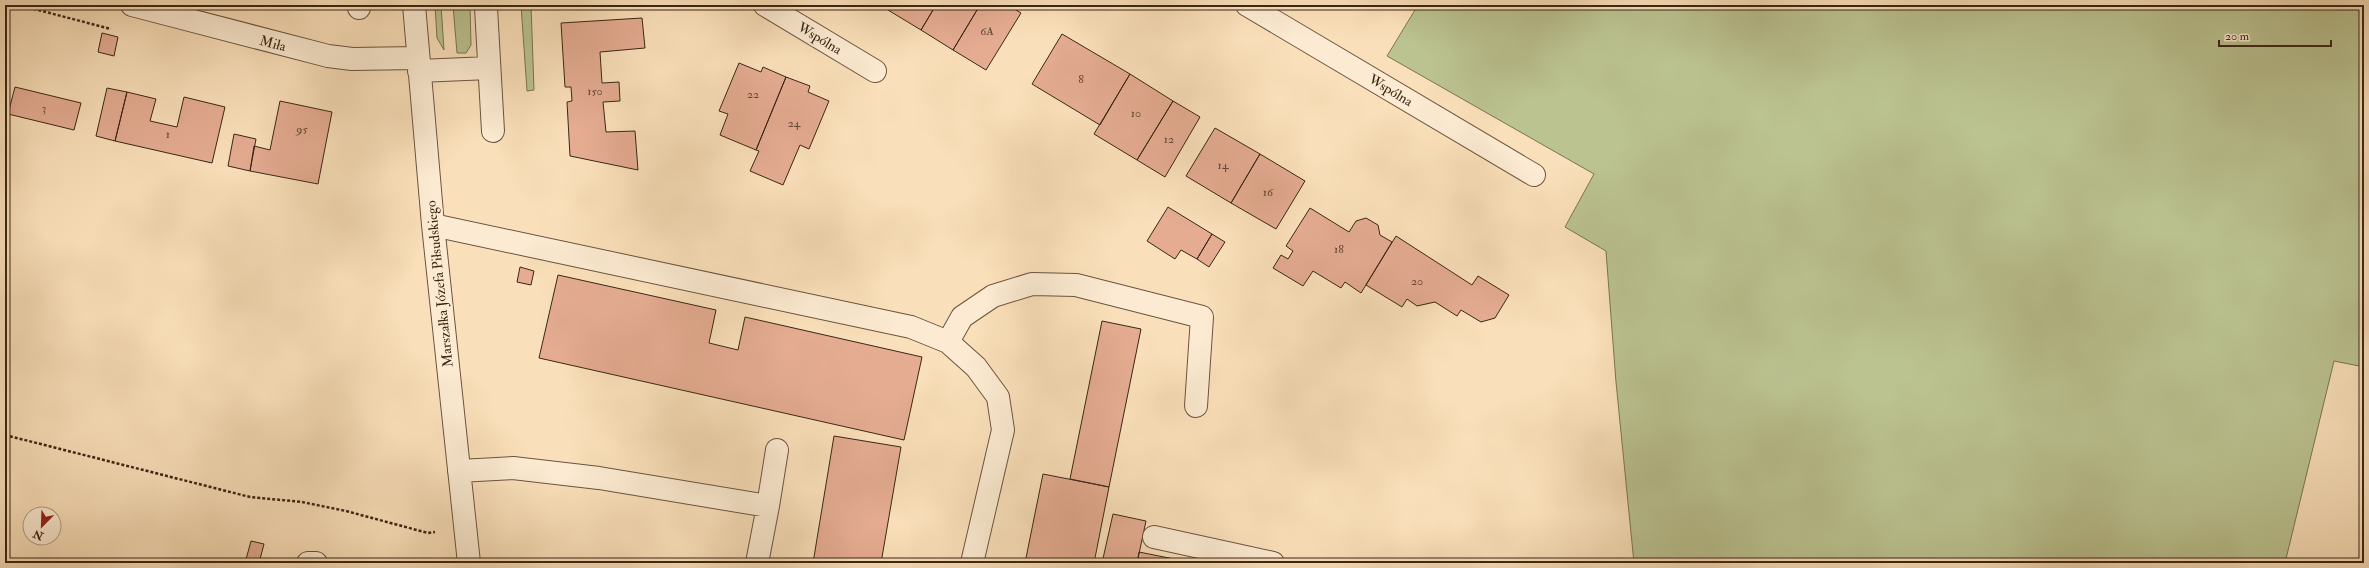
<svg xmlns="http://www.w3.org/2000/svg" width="2369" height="568" font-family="'IM FELL Double Pica',serif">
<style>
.green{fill:#bbc391;stroke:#7b7453}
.building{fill:#e5ac92;stroke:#3b2615}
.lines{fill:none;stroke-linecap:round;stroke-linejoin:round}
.minor-casing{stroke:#6b543e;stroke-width:24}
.path{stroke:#3b2615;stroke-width:2.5;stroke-dasharray:3 2;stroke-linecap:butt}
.minor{stroke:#fcebd2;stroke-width:22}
.labels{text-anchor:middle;stroke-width:4;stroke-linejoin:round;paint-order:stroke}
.number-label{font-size:12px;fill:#664834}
.street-label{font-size:14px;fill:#3b2615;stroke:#fcebd2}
</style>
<rect width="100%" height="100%" fill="#fae0ba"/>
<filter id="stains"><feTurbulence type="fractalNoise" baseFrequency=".005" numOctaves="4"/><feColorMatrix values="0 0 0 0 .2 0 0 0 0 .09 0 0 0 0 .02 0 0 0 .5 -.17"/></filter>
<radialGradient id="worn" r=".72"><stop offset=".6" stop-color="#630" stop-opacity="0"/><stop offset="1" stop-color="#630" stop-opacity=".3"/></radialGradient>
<!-- green -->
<path class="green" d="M435 5H441L444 50 437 38Z
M453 5H470L471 45 466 53H457Z
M521 5H531L534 90 527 91Z
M1418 5H2364V367L2334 361 2285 563H1634L1616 382 1606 251 1565 227 1594 174 1387 56Z"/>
<!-- building -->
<path class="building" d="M891 5H936L921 30 888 10Z
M936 5H980L953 50 921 30Z
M980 5H1008L1021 13 986 70 953 50Z
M642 18 645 48 600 52 602 83 619 82 620 101 603 102 606 132 635 131 638 170 570 156 567 102 572 101 571 87H565L561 23Z
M102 33 118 37 114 56 98 52Z
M1062 34 1130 74 1100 125 1032 84Z
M739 63 761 72 763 67 786 77 756 150 720 135 728 114 719 111Z
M1130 74 1173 101 1137 160 1094 134Z
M786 77 810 86 808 92 829 101 809 149 800 145 783 185 750 171 759 151 756 150Z
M15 87 81 103 74 130 8 114Z
M107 88 127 92 115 141 96 136Z
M127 92 156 99 150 121 177 127 184 97 225 107 212 163 115 141Z
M280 101 332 112 318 184 250 171 254 146 270 150Z
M1173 101 1200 117 1165 177 1137 160Z
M1215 128 1260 154 1231 203 1186 176Z
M234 134 256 139 250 171 228 166Z
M1260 154 1305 181 1276 229 1231 203Z
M1168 207 1212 234 1197 259 1181 250 1175 259 1147 241Z
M1310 208 1349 232 1356 221 1366 218 1378 225 1380 235 1392 242 1361 293 1345 282 1341 288 1313 271 1303 286 1273 268 1281 255 1288 259 1293 251 1286 246Z
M1212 234 1225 242 1209 267 1197 259Z
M1396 236 1472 285 1478 276 1509 295 1495 318 1481 322 1461 310 1457 316 1435 302 1417 306 1407 299 1402 307 1366 285Z
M520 267 534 271 531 285 517 282Z
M558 275 716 310 709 343 738 350 745 317 922 357 904 440 539 358Z
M1102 321 1141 329 1109 487 1070 479Z
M834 436 901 447 881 563H813Z
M1043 474 1109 487 1094 563H1025Z
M1113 514 1146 521 1137 563H1102Z
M251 541 264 544 259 563H245Z
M1139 552 1174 559 1173 563H1137Z"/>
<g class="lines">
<defs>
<path id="minor" d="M132 5 328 56 352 59 418 58
M359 5V8
M414 5 433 225 469 563
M765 5 875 71
M1247 5 1534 175
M486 8 493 131
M419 71 489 68
M433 225 911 327 948 342 976 367 998 397 1003 430 972 563
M948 342 962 317 993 296 1032 284 1076 285 1202 317 1196 406
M459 471 513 468 599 478 768 506 757 563
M768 506 777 450
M1154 537 1273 563
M308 563H316"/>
</defs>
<!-- minor casing -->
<use href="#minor" class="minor-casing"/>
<!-- path -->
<path class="path" d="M19 5 111 29
M5 435 250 497 302 502 346 511 428 533 435 532"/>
<!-- minor -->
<use href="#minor" class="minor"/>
</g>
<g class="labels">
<!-- number labels -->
<g class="number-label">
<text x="987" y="35">6A</text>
<text x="1081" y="83">8</text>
<text x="595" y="95">150</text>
<text x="753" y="98">22</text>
<text x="44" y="112">3</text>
<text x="1136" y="117">10</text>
<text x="794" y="127">24</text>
<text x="302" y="133">95</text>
<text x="168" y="138">1</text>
<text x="1169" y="143">12</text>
<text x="1223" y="169">14</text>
<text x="1268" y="196">16</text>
<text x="1339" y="253">18</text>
<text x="1417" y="285">20</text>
</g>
<!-- street labels -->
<g class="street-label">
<text transform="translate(820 38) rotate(31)" y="5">Wspólna</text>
<text transform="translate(273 43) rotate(15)" y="5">Miła</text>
<text transform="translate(1391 90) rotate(31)" y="5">Wspólna</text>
<text transform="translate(439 284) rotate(-96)" y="5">Marszałka Józefa Piłsudskiego</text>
</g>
</g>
<!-- margin -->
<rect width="2369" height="568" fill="none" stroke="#fae0ba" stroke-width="20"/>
<rect x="6" y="6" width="2357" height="556" fill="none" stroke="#3b2615" stroke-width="2"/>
<rect x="10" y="10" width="2349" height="548" fill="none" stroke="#3b2615"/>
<!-- north arrow -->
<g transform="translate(42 526) rotate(203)"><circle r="19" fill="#fcebd2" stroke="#af9c86"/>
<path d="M0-3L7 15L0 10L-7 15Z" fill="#8f2418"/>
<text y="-6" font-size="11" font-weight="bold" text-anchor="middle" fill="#3b2615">N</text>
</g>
<!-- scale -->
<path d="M2219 40v6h112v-6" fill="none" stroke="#3b2615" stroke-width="2"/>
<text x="2225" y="40" font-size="12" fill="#3b2615" stroke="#fcebd2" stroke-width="3" paint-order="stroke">20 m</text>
<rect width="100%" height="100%" filter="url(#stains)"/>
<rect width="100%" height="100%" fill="url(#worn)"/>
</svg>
